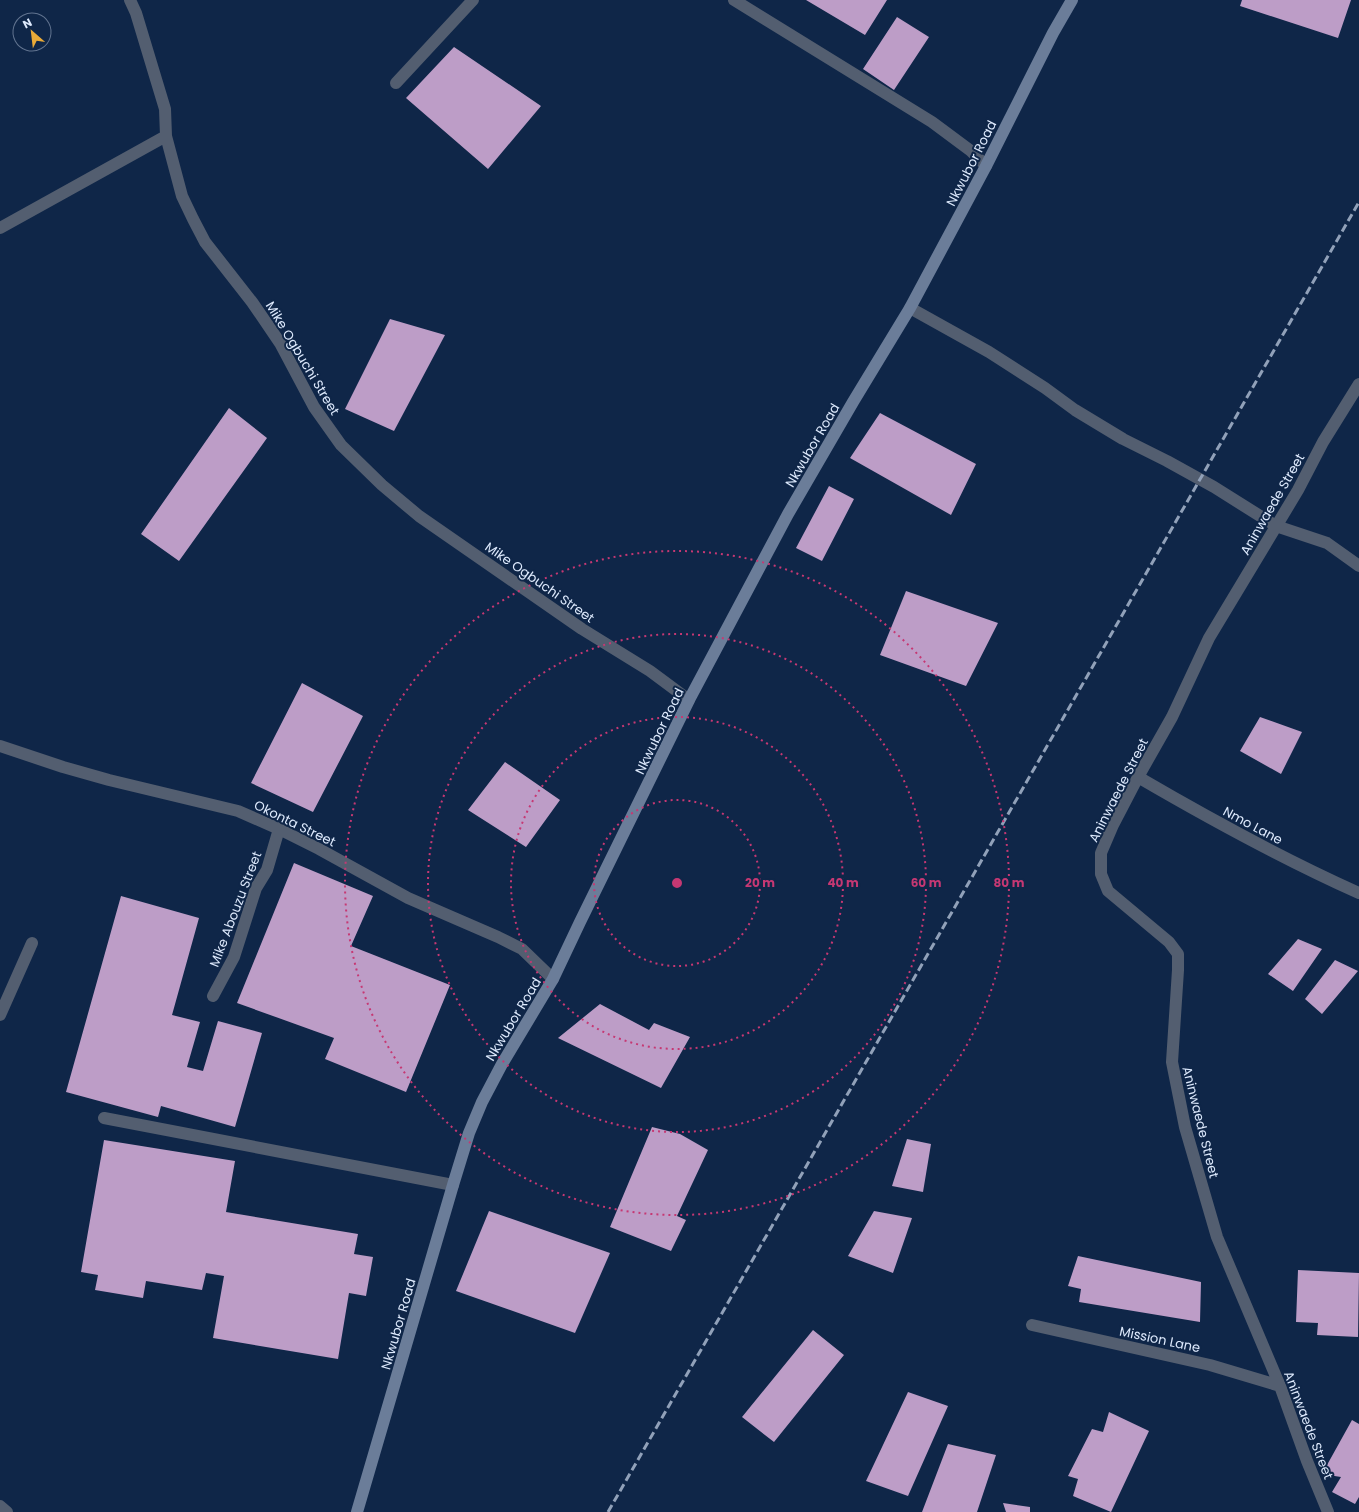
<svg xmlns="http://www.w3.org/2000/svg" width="1359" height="1512" font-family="Poppins,sans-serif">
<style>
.building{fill:#bd9dc7}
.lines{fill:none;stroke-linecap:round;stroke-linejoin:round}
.lane{stroke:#535e70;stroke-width:12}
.street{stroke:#535e70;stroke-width:12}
.secondary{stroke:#6b7d99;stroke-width:12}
.rail{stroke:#91a1b9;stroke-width:3;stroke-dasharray:8 4;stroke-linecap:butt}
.ring{fill:none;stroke:#c63873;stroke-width:2;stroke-dasharray:2 4}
.labels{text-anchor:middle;stroke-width:4;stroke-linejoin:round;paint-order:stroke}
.street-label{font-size:13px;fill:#deeafd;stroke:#0f2648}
.centre{fill:#c63873;stroke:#0f2648;stroke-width:2}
.ring-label{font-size:12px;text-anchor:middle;font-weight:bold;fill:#c63873;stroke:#0f2648;stroke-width:4;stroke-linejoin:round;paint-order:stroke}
</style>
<rect width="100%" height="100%" fill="#0f2648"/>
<!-- building -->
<path class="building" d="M806 0H887L865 35Z
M1242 0H1351L1338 38 1240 6Z
M897 17 929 37 894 90 863 69Z
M454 47 541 106 488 169 406 98Z
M390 319 445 335 394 431 345 409Z
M229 408 267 438 179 561 141 534Z
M880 413 976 464 951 515 850 458Z
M829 486 854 499 822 561 796 548Z
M906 591 998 623 966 686 880 655Z
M302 683 363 716 313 812 251 783Z
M1260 717 1302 732 1281 774 1240 751Z
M505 762 560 800 526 847 468 810Z
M294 863 373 896 351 946 450 985 406 1092 325 1059 334 1038 237 1003Z
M121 896 199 918 172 1015 200 1022 187 1067 203 1071 218 1021 262 1033 235 1127 161 1106 158 1117 66 1092Z
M1298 939 1322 949 1293 991 1268 974Z
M1335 960 1358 971 1322 1014 1305 999Z
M600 1004 649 1030 654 1023 690 1037 661 1088 558 1038Z
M652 1127 680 1134 708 1150 677 1216 686 1220 671 1251 610 1227Z
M907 1139 931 1144 923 1192 892 1186Z
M104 1140 235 1161 226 1212 358 1234 354 1254 373 1257 366 1296 349 1293 338 1359 213 1338 224 1276 206 1273 202 1290 146 1281 143 1298 95 1290 98 1275 81 1272Z
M489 1211 610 1253 575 1333 456 1291Z
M874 1211 912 1218 893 1273 848 1256Z
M1078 1256 1201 1282 1200 1322 1079 1302 1081 1289 1068 1286Z
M1298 1270 1359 1273 1358 1337 1317 1335 1318 1323 1296 1322Z
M813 1330 844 1355 774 1442 742 1417Z
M908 1392 948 1406 908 1496 866 1481Z
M1109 1412 1149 1431 1111 1512 1073 1496 1078 1479 1068 1476 1092 1429 1103 1432Z
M1352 1420 1359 1424V1497L1355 1504 1332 1492 1341 1477 1322 1474Z
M948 1444 996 1455 977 1512H922Z
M1003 1503 1030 1507V1512H1006Z"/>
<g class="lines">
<!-- lane -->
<path class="lane" d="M0 1015 32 943
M104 1118 453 1185
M0 1506 7 1512"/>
<!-- street -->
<path class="street" d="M130 0 136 13 165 109 166 136 182 196 193 219 205 242 252 302 280 343 314 407 341 445 382 485 419 516 582 629 650 671 689 700
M734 0 932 122 971 151 986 166
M396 83 473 0
M0 228 166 136
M910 308 989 352 1045 388 1075 410 1123 439 1167 461 1214 487 1276 526 1327 543 1359 566
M0 746 63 767 109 780 238 811 279 829 319 849 408 898 498 937 522 949 553 979
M1138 777C1210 819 1283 859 1359 893
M213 996 234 957 256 888 267 870 279 829
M1032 1325 1210 1365 1280 1386
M1328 1512 1307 1461 1280 1386 1217 1237 1185 1127 1172 1062 1178 970V954L1169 942 1108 891 1101 874V853L1113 825 1138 777 1172 717 1209 638 1298 490 1323 442 1359 384"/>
<!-- secondary -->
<path class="secondary" d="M357 1512 453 1185 469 1133 482 1102 502 1064 553 979 580 922 689 700 788 514 853 402 910 308 986 166 1053 33 1072 0"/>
<!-- rail -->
<path class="rail" d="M608 1512 1359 202"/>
</g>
<!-- distance rings -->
<g class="ring">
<circle cx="677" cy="883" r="83"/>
<circle cx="677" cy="883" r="166"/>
<circle cx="677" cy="883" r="249"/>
<circle cx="677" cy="883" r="332"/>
</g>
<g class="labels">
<!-- street labels -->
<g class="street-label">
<text transform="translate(971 163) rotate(-63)" y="5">Nkwubor Road</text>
<text transform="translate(303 358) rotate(59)" y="5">Mike Ogbuchi Street</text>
<text transform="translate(812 445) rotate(-60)" y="5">Nkwubor Road</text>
<text transform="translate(1272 504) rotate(-60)" y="5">Aninwaede Street</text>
<text transform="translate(540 582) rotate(35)" y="5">Mike Ogbuchi Street</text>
<text transform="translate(659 731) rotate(-64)" y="5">Nkwubor Road</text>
<text transform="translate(1118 790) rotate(-63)" y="5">Aninwaede Street</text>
<text transform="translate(295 823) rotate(26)" y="5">Okonta Street</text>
<text transform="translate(1253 825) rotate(28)" y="5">Nmo Lane</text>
<text transform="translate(235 909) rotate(-69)" y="5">Mike Abouzu Street</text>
<text transform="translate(513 1019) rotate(-59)" y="5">Nkwubor Road</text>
<text transform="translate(1201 1122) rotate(76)" y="5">Aninwaede Street</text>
<text transform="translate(398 1324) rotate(-74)" y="5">Nkwubor Road</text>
<text transform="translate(1160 1339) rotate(12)" y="5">Mission Lane</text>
<text transform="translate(1309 1425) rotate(69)" y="5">Aninwaede Street</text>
</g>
</g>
<circle cx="677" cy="883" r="6" class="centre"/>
<g class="ring-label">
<text x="760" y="887">20 m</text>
<text x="843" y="887">40 m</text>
<text x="926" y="887">60 m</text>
<text x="1009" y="887">80 m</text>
</g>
<!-- north arrow -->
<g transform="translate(32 32) rotate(332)"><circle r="19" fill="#0f2648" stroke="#627490"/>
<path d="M0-3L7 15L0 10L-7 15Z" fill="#e9aa38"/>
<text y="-6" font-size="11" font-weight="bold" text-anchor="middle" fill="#deeafd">N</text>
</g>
</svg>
